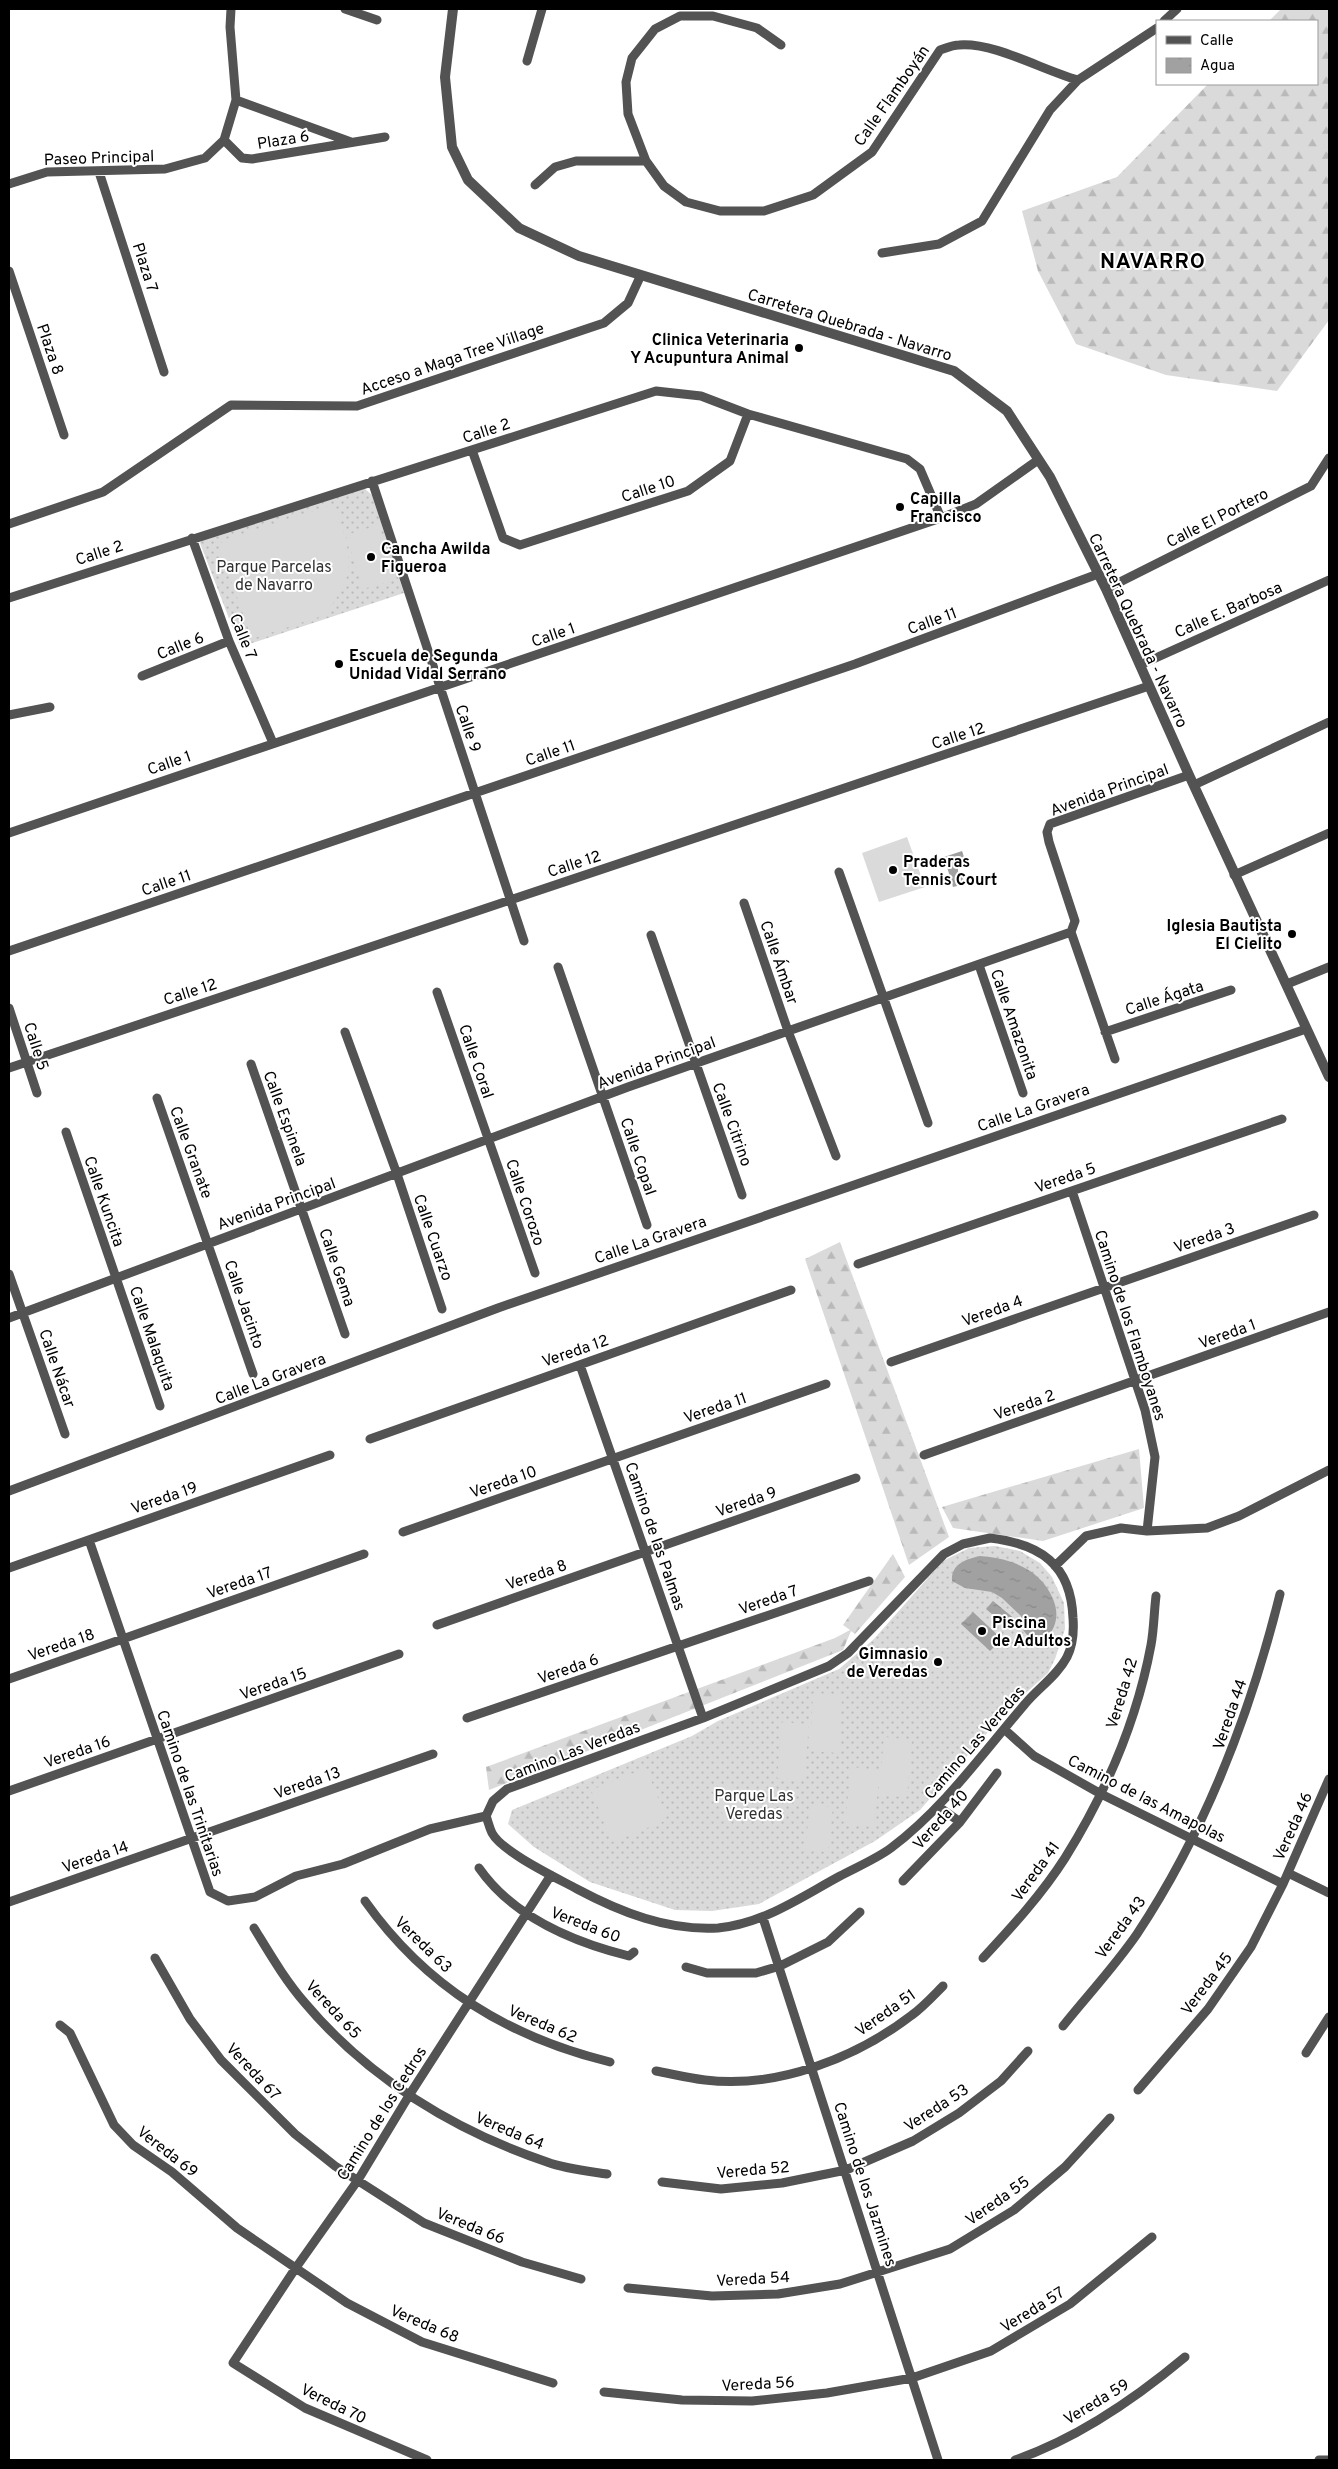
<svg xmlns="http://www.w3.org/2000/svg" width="1338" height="2469" font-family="Overpass,sans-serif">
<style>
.grass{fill:url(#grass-dots)}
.forest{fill:url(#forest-firs)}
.pitch{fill:#dadada}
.water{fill:url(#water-ripples)}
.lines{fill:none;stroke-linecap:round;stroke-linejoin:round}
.minor{stroke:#535353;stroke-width:9}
.tertiary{stroke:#535353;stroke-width:10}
.poi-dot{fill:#000;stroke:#fff;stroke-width:2}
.labels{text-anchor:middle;stroke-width:4;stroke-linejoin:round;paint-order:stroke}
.street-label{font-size:16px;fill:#000;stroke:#fff}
.poi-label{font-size:16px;font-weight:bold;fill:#000;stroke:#fff;text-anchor:start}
.park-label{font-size:16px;fill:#313131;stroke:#fff}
.district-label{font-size:21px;font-weight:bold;letter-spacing:1px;fill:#000;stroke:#fff}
</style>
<defs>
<pattern id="grass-dots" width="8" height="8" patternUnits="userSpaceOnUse" patternTransform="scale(1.25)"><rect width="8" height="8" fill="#dadada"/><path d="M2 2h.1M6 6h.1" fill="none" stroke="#b9b9b9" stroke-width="1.8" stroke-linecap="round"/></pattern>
<pattern id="forest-firs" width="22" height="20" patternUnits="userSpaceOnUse" patternTransform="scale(1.25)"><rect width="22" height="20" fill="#dadada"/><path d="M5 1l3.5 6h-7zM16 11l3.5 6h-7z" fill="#b9b9b9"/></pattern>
<pattern id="water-ripples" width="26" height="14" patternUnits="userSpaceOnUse" patternTransform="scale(1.25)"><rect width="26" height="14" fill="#a1a1a1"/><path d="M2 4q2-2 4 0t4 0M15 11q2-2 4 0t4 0" fill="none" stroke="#898989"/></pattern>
</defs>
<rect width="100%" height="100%" fill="#fff"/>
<!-- grass -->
<path class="grass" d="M358 488 365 489 372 495 404 593 240 647 200 543 204 536Z
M995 1546 1020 1551 1040 1563 1052 1577 1064 1603 1065 1629 1055 1659 1048 1673 1009 1708 920 1810 875 1841 759 1904 712 1911 675 1910 590 1882 534 1847 508 1824 512 1810 692 1736 718 1721 839 1669 874 1639 943 1561 969 1548Z"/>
<!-- forest -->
<path class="forest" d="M1281 9H1329V320L1277 391 1166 375 1076 344 1038 271 1022 211 1117 177 1208 84H1317V21H1269Z
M840 1242 949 1537 909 1565 805 1259Z
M1139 1449 1144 1508 1043 1541 953 1528 942 1507Z
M893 1554 905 1577 855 1634 851 1631 843 1650 489 1790 486 1767 835 1638 850 1630 843 1625Z"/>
<!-- pitch -->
<path class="pitch" d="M335 504C341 525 352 551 348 573 345 588 333 603 325 615L252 639 219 547 223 540Z
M379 525 396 580 363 589 346 535Z
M907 837 925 887 879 902 862 853Z
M813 1693 842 1695 839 1753 810 1751Z
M782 1722 809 1724 804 1780 777 1778Z
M884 1737 912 1740 907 1797 879 1795Z
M851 1767 880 1770 874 1827 845 1824Z
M646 1768 667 1820 612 1842 591 1790Z
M729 1782 743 1811 725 1819 712 1790Z
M810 1805 833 1807 828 1852 805 1850Z"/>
<!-- water -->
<path class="water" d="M962 851 965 860 958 862V875L963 878 965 884 953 887 944 857Z
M980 1556C1010 1558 1041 1569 1053 1599 1059 1613 1057 1626 1047 1638L1032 1641 1023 1630 1021 1616 1002 1598 992 1592 965 1588 952 1581C951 1564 966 1559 980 1556Z
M993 1601 1016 1620 1008 1628 986 1609Z
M973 1612 1002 1639 990 1651 961 1624Z"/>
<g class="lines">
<!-- minor -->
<path class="minor" d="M345 9 377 20
M1164 21 1177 9
M781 45 757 28 713 16H680L655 29 632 58 626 82 628 114 646 161 664 186 686 202 720 211H764L813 195 872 152 940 50C946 48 953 45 959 45 994 42 1042 70 1078 80
M527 61 542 9
M236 100 351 142
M224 140 242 158 252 159 385 137
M99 172 164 372
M9 184 47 172 165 169 205 158 224 140 236 100 230 27 231 9
M535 185 555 167 576 161H646
M882 253 939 244 982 221 1050 110 1078 80 1157 28
M9 271 64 435
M472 450 503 538 520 545 688 491 730 461 748 414
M372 481 524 941
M9 524 103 492 231 405 357 406 604 323 628 303 640 277
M192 538 229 641 273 743
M1106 589 1311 486 1329 458
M9 598 656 391 701 396 748 414 907 459 920 469 941 518
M1140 665 1329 580
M142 676 229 641
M9 715 50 707
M1194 785 1329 722
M9 833 941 518 976 504 1038 460
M839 872 928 1123
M1234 875 1329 833
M744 903 788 1031 836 1156
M1071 932 1115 1059
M651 935 742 1195
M9 951 855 664 1098 574
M979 965 1023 1093
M558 967 647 1225
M1287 984 1329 967
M437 992 535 1273
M9 1008 37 1093
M345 1032 397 1174 442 1309
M1105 1032 1231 990
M251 1064 345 1334
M9 1068 1149 686
M157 1098 253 1374
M66 1132 160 1406
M1072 1191 1145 1410 1155 1457 1147 1531
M858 1264 1282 1119
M9 1274 65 1434
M9 1318 628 1087 1071 932 1075 921 1049 842 1047 832 1050 824 1189 775
M891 1362 1314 1215
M580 1365 703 1718
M370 1439 791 1290
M924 1455 1329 1312
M9 1491 498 1308 1306 1029
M403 1532 826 1384
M990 1538C1040 1544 1071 1564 1073 1618 1074 1631 1073 1645 1067 1657 1057 1676 1038 1688 1025 1704 982 1754 944 1808 891 1848 876 1859 857 1867 840 1876 801 1897 763 1924 718 1928 668 1931 620 1912 577 1889 557 1878 502 1852 492 1833 489 1827 488 1821 486 1816L493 1801 507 1789 703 1718 829 1666 848 1653 944 1554 963 1544Z
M89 1540 210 1892 228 1901 255 1897 296 1876 343 1864 430 1829 486 1816
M1055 1566 1086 1536 1121 1528 1147 1531 1207 1528 1239 1516 1329 1470
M9 1568 330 1455
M437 1625 856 1478
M9 1679 364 1554
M467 1718 869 1581
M1004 1729 1034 1756 1101 1794 1283 1884
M9 1791 399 1654
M939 1807 960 1822
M479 1868C513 1917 573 1942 629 1956L634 1952
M1288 1873 1329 1893
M903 1881 960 1822 997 1773
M365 1901C426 1987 508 2037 610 2062
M9 1902 433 1754
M763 1918 938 2460
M254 1928C270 1954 285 1980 305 2003 368 2078 455 2131 547 2162 566 2169 587 2171 607 2174
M155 1958 190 2019 221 2060 295 2134 335 2166 424 2223 522 2262 581 2279
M983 1958C1012 1927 1042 1894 1065 1858 1105 1794 1137 1720 1151 1645 1154 1629 1154 1612 1156 1596
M686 1967 707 1973H756L780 1966 828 1942 860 1912
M60 2025 70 2033 114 2125 133 2145 172 2172 237 2228 347 2303 422 2342 553 2383
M1063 2026C1087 1996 1115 1966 1137 1934 1206 1830 1250 1715 1280 1594
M1306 2053 1329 2017
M656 2071C672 2074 688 2078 705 2080 777 2089 856 2058 912 2015 923 2007 933 1996 943 1986
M1138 2090 1208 2009 1251 1947 1283 1884 1329 1779
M662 2182 721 2189 782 2183 846 2170 913 2141 959 2113 1001 2081 1028 2051
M628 2288 712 2296 778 2294 840 2284 950 2249 1014 2210 1065 2167 1110 2118
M604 2392 682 2400 752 2401 827 2393 912 2378 991 2351 1070 2304 1152 2237
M427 2460 305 2408 233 2363 295 2269 358 2180 410 2094 551 1875
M1015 2460C1076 2439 1136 2398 1185 2357
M1319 2460H1329"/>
<!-- tertiary -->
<path class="tertiary" d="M453 9 445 77 452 147 468 180 519 228 579 256 954 371 1007 411 1050 477 1106 589 1189 775 1329 1077"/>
</g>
<!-- markers -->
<g class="poi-dot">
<circle cx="799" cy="348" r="5"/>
<circle cx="900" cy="507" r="5"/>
<circle cx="371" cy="557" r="5"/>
<circle cx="339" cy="664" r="5"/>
<circle cx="893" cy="870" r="5"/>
<circle cx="1292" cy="934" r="5"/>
<circle cx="982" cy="1631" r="5"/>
<circle cx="938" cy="1662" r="5"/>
</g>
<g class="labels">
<!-- street labels -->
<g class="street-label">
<text transform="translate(891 95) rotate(-55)" y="6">Calle Flamboyán</text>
<text transform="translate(283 139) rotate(-9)" y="6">Plaza 6</text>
<text transform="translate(99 157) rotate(-2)" y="6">Paseo Principal</text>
<text transform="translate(146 267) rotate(72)" y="6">Plaza 7</text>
<text transform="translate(850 324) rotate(17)" y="6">Carretera Quebrada - Navarro</text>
<text transform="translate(51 349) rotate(71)" y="6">Plaza 8</text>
<text transform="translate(452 358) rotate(-19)" y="6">Acceso a Maga Tree Village</text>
<text transform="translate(486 430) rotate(-18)" y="6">Calle 2</text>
<text transform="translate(648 488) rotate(-18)" y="6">Calle 10</text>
<text transform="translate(1217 517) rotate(-27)" y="6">Calle El Portero</text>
<text transform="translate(99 552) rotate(-18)" y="6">Calle 2</text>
<text transform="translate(1228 609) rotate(-24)" y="6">Calle E. Barbosa</text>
<text transform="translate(932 620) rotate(-20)" y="6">Calle 11</text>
<text transform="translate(1139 630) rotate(65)" y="6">Carretera Quebrada - Navarro</text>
<text transform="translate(553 634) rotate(-19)" y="6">Calle 1</text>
<text transform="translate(244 636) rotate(68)" y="6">Calle 7</text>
<text transform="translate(180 645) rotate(-22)" y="6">Calle 6</text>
<text transform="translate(469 728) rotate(71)" y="6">Calle 9</text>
<text transform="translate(958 735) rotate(-18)" y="6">Calle 12</text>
<text transform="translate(550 752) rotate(-19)" y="6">Calle 11</text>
<text transform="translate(169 762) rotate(-19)" y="6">Calle 1</text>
<text transform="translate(1109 789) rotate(-20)" y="6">Avenida Principal</text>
<text transform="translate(574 863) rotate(-18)" y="6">Calle 12</text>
<text transform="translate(166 882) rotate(-19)" y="6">Calle 11</text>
<text transform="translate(780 962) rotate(71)" y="6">Calle Ámbar</text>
<text transform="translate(190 991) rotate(-18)" y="6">Calle 12</text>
<text transform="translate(1164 997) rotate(-18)" y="6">Calle Ágata</text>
<text transform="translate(1015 1024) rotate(71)" y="6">Calle Amazonita</text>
<text transform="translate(37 1046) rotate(72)" y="6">Calle 5</text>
<text transform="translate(477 1061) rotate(71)" y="6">Calle Coral</text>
<text transform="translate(656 1062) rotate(-20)" y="6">Avenida Principal</text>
<text transform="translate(1033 1107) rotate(-19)" y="6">Calle La Gravera</text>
<text transform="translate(286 1118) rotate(70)" y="6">Calle Espinela</text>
<text transform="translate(733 1124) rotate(70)" y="6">Calle Citrino</text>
<text transform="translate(192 1152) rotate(70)" y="6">Calle Granate</text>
<text transform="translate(639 1156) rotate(71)" y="6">Calle Copal</text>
<text transform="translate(1065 1177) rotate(-19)" y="6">Vereda 5</text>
<text transform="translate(105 1201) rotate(71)" y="6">Calle Kuncita</text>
<text transform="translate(526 1202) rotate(71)" y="6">Calle Corozo</text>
<text transform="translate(276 1203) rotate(-20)" y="6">Avenida Principal</text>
<text transform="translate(434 1237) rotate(71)" y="6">Calle Cuarzo</text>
<text transform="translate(1204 1237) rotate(-19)" y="6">Vereda 3</text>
<text transform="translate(650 1239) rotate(-19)" y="6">Calle La Gravera</text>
<text transform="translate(338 1267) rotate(71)" y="6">Calle Gema</text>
<text transform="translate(245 1304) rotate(71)" y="6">Calle Jacinto</text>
<text transform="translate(992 1310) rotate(-20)" y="6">Vereda 4</text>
<text transform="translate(1131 1325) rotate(72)" y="6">Camino de los Flamboyanes</text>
<text transform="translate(1227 1333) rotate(-20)" y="6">Vereda 1</text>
<text transform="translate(153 1338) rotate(71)" y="6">Calle Malaquita</text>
<text transform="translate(575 1350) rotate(-19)" y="6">Vereda 12</text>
<text transform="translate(58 1368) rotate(71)" y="6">Calle Nácar</text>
<text transform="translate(270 1378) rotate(-21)" y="6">Calle La Gravera</text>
<text transform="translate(1024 1404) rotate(-19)" y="6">Vereda 2</text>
<text transform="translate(715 1407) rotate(-19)" y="6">Vereda 11</text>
<text transform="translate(503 1481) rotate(-19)" y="6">Vereda 10</text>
<text transform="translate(164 1497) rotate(-19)" y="6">Vereda 19</text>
<text transform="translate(746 1501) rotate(-19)" y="6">Vereda 9</text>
<text transform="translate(656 1536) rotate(71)" y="6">Camino de las Palmas</text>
<text transform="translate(536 1574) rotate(-19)" y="6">Vereda 8</text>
<text transform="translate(239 1582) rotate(-19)" y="6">Vereda 17</text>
<text transform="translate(768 1599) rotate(-19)" y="6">Vereda 7</text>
<text transform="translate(61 1644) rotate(-19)" y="6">Vereda 18</text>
<text transform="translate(568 1668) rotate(-19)" y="6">Vereda 6</text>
<text transform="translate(273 1683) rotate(-19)" y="6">Vereda 15</text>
<text transform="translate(1121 1693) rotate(-73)" y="6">Vereda 42</text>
<text transform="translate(1229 1714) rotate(-71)" y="6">Vereda 44</text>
<text transform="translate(974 1742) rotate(-49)" y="6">Camino Las Veredas</text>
<text transform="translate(77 1751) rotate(-19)" y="6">Vereda 16</text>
<text transform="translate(572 1751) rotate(-21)" y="6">Camino Las Veredas</text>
<text transform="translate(307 1782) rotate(-19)" y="6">Vereda 13</text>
<text transform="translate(191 1793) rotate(71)" y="6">Camino de las Trinitarias</text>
<text transform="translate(1147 1798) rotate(27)" y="6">Camino de las Amapolas</text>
<text transform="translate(940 1819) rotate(-48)" y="6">Vereda 40</text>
<text transform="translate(1292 1826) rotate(-66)" y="6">Vereda 46</text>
<text transform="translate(95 1856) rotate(-19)" y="6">Vereda 14</text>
<text transform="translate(1035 1871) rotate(-54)" y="6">Vereda 41</text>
<text transform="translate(586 1924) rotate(21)" y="6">Vereda 60</text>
<text transform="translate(1120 1927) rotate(-54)" y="6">Vereda 43</text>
<text transform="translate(424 1944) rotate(44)" y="6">Vereda 63</text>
<text transform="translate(1206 1983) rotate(-53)" y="6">Vereda 45</text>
<text transform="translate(334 2009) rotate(47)" y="6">Vereda 65</text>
<text transform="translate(885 2012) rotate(-35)" y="6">Vereda 51</text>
<text transform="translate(543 2023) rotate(23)" y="6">Vereda 62</text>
<text transform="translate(254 2071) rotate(47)" y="6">Vereda 67</text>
<text transform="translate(936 2107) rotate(-33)" y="6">Vereda 53</text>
<text transform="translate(381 2113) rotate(-58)" y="6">Camino de los Cedros</text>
<text transform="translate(510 2130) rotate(23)" y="6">Vereda 64</text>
<text transform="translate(168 2151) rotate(38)" y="6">Vereda 69</text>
<text transform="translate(753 2169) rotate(-5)" y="6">Vereda 52</text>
<text transform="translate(866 2184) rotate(72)" y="6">Camino de los Jazmines</text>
<text transform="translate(997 2200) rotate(-35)" y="6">Vereda 55</text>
<text transform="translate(471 2225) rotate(22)" y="6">Vereda 66</text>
<text transform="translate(753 2278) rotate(-3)" y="6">Vereda 54</text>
<text transform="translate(1032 2309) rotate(-32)" y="6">Vereda 57</text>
<text transform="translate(425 2323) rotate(23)" y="6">Vereda 68</text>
<text transform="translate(758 2383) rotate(-3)" y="6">Vereda 56</text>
<text transform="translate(1096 2401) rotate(-31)" y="6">Vereda 59</text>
<text transform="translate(334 2403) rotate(26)" y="6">Vereda 70</text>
</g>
<!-- poi labels -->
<g class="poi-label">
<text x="789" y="345" text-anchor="end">Clinica Veterinaria<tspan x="789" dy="18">Y Acupuntura Animal</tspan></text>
<text x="910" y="504">Capilla<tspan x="910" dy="18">Francisco</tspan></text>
<text x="381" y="554">Cancha Awilda<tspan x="381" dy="18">Figueroa</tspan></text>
<text x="349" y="661">Escuela de Segunda<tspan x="349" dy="18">Unidad Vidal Serrano</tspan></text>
<text x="903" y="867">Praderas<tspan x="903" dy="18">Tennis Court</tspan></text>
<text x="1282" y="931" text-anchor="end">Iglesia Bautista<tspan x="1282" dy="18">El Cielito</tspan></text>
<text x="992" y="1628">Piscina<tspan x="992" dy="18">de Adultos</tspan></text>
<text x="928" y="1659" text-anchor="end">Gimnasio<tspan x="928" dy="18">de Veredas</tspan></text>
</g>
<!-- park labels -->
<g class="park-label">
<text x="274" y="572">Parque Parcelas<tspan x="274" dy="18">de Navarro</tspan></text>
<text x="754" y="1801">Parque Las<tspan x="754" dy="18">Veredas</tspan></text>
</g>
<!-- district labels -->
<g class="district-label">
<text x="1153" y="268">NAVARRO</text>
</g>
</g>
<!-- border -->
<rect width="1338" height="2469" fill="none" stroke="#000000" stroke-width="20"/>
<!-- legend -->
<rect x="1156" y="20" width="162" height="65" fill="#ffffff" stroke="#999999"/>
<rect x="1166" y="36" width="25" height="8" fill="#535353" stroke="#999999"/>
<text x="1200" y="45" font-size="15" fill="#000000">Calle</text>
<rect x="1166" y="58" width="25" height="15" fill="url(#water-ripples)" stroke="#999999"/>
<text x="1200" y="70" font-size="15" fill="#000000">Agua</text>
</svg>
